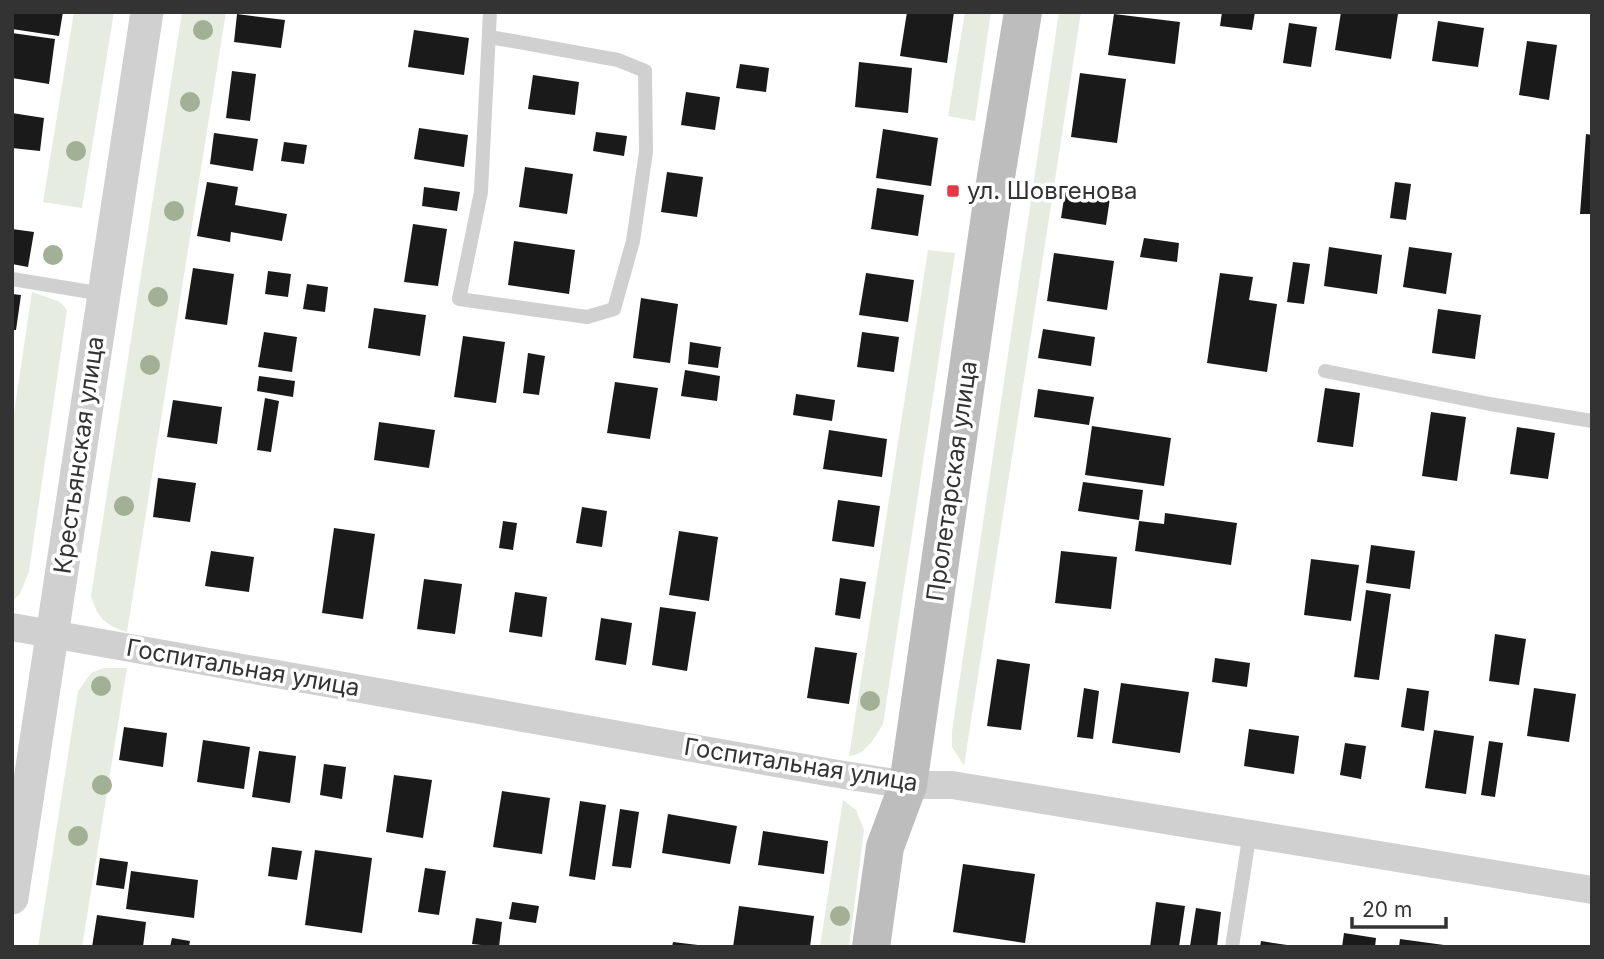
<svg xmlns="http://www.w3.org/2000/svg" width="1604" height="959" font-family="Inter,sans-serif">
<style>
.green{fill:#e6ecdf}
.building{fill:#1a1a1a}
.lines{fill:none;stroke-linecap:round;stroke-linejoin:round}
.service{stroke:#d0d0d0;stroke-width:14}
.minor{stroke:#d0d0d0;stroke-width:28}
.tertiary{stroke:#d0d0d0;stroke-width:33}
.secondary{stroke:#bdbdbd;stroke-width:38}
.tree{fill:#a2b095}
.poi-dot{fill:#e63946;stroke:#fff;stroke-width:2.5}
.labels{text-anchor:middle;stroke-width:7;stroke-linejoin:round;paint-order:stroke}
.poi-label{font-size:24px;fill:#333;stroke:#fff;text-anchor:start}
.street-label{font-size:24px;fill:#333;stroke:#fff}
</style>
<rect width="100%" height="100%" fill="#fff"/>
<!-- green -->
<path class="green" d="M74 12H114L82 208 43 202Z
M182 12H226L127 632C106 626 97 617 91 596Z
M965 12H991L975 121 948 116Z
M1059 12H1081L964 766 952 747V731Z
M928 250 955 253 883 724C875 737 866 755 849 756Z
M32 292 60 302 67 310 29 571 20 594 12 601V426Z
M104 668H127L82 947H38L78 691 91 673Z
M843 800 856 810 864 830 849 947H823L820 946Z"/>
<!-- building -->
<path class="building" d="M12 12H63L59 36 12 29Z
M907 12H954L947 63 900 56Z
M1222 12H1255L1252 30 1220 26Z
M1341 12 1398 14 1391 59 1335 50Z
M237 14 285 20 281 48 234 42Z
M1114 14 1180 22 1175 64 1108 55Z
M1438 21 1484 28 1478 67 1432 61Z
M1289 23 1317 27 1311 67 1283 63Z
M414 30 469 38 464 75 408 67Z
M12 33 55 39 49 84 12 78Z
M1527 41 1557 45 1549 100 1519 95Z
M859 62 912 68 908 113 855 107Z
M740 64 769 68 766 92 736 88Z
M232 71 256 74 250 121 226 118Z
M1080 73 1126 79 1117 143 1071 137Z
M533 75 579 82 575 115 528 109Z
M686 92 720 97 715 130 681 125Z
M12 113 44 118 40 151 12 148Z
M419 128 468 135 464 167 414 159Z
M883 129 938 138 931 186 876 178Z
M596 132 627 136 624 156 593 151Z
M214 133 258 139 253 171 210 164Z
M1586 134 1592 135V214H1580Z
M284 142 307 145 304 164 281 161Z
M525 167 573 174 567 214 519 207Z
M667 172 703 177 697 217 661 212Z
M207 182 238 187 235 205 287 214 282 241 231 232 230 242 197 236Z
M1395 182 1411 184 1406 220 1390 218Z
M424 187 460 192 457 211 422 206Z
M877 188 924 195 918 236 871 229Z
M1065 192 1110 198 1106 225 1061 218Z
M413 224 447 229 438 286 404 282Z
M12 229 34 232 28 267 12 264Z
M1144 238 1179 243 1177 262 1140 257Z
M514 241 575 250 569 294 508 285Z
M1329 247 1382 255 1377 294 1324 286Z
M1409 247 1452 253 1446 294 1403 287Z
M1054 253 1114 261 1107 310 1047 301Z
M1293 262 1310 264 1304 304 1287 302Z
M193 268 234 274 227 325 185 319Z
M268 271 291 274 288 297 265 294Z
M866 273 914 280 908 322 859 315Z
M1220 273 1253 277 1249 300 1277 304 1267 372 1207 363Z
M307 284 328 287 325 312 303 309Z
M12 294 21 295 16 330H12Z
M641 298 678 304 670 363 633 358Z
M374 308 426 315 420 356 368 348Z
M1438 309 1481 315 1475 359 1432 353Z
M1043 329 1095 337 1091 366 1038 358Z
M264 332 297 337 292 372 258 367Z
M862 332 899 337 894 372 857 367Z
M463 336 505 342 496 403 454 397Z
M690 342 721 347 718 368 688 364Z
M528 353 545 356 539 395 523 393Z
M685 370 720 376 717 401 681 396Z
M259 376 295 381 293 397 257 391Z
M615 382 658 388 650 439 607 433Z
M1325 388 1360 393 1353 447 1317 442Z
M1038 389 1094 397 1089 425 1034 417Z
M796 394 835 400 832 421 793 415Z
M265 398 279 401 271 452 257 450Z
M173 400 222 407 217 444 167 437Z
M1431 412 1466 417 1457 481 1422 476Z
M379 422 435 430 429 468 374 460Z
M1092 426 1171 438 1164 486 1085 475Z
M1517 427 1555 433 1548 479 1510 474Z
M829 430 887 439 882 477 823 469Z
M158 478 196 483 190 522 153 517Z
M1083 482 1143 490 1139 520 1078 511Z
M838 500 880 506 874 547 832 541Z
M582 507 607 511 602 547 576 543Z
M1165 513 1237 523 1231 565 1135 551 1139 521 1164 524Z
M503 521 517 523 513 550 499 548Z
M334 528 375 534 363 619 322 613Z
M679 531 718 537 709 601 669 595Z
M1371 545 1415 551 1410 589 1366 583Z
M211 551 254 557 249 592 205 586Z
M1061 551 1117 557 1111 609 1055 603Z
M1311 559 1359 565 1351 621 1304 615Z
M840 578 866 582 860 619 835 615Z
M424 579 462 584 455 634 417 629Z
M1366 590 1391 594 1379 680 1354 677Z
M515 592 547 597 542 637 509 632Z
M660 607 696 612 687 671 652 665Z
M601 618 632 623 626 665 595 660Z
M1495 634 1526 639 1519 685 1489 681Z
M815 647 857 653 849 704 807 698Z
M1215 658 1250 663 1247 687 1212 682Z
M997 659 1030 664 1021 730 987 726Z
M1121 683 1189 692 1180 753 1112 743Z
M1084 688 1099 691 1093 739 1077 737Z
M1407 688 1429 691 1424 731 1401 727Z
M1534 688 1576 694 1569 742 1527 736Z
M124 727 167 733 163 767 119 760Z
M1249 729 1299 736 1294 774 1244 766Z
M1434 730 1474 736 1466 794 1425 788Z
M203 740 250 747 244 789 197 782Z
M1489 741 1503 743 1495 797 1481 795Z
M1345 743 1366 746 1361 779 1340 775Z
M259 751 296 756 290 803 252 797Z
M324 764 346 767 342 799 320 795Z
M394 775 432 780 423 838 386 832Z
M502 791 550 798 542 854 493 847Z
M580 801 606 805 595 880 569 876Z
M620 809 639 812 631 868 612 866Z
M668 814 737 826 730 864 662 853Z
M763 831 828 841 824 874 758 865Z
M272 847 302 851 297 880 268 876Z
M315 850 372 858 362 933 305 925Z
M100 858 128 862 124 889 96 885Z
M963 864 1035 874 1025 943 953 932Z
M425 868 446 871 439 915 418 912Z
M131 871 198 880 194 918 126 909Z
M512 902 539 906 536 923 509 919Z
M1156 902 1185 906 1179 947H1150Z
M739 906 814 916 810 947H733Z
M1196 908 1221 912 1217 947 1190 946Z
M97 915 146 922 143 947H92Z
M476 918 502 922 499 947 472 944Z
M1344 933 1376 938 1375 947H1342Z
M172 938 190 941 189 947H170Z
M1400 939 1444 945V947H1399Z
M1261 941 1287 945V947H1260Z
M673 942 698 945V947H672Z"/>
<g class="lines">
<!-- service -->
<path class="service" d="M490 12 481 192 459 299 587 317 614 309 633 241 646 152 645 71 618 60 490 37
M12 279 103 294
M1325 371 1490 404 1592 421
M1232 947 1250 832"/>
<!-- minor -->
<path class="minor" d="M12 627 844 775 908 785H952L1592 890"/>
<!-- tertiary -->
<path class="tertiary" d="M12 898 147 12"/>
<!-- secondary -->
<path class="secondary" d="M871 947 885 847 908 785 993 195 1023 12"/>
</g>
<!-- trees -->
<g class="tree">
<circle cx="203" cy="30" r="10"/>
<circle cx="190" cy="102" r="10"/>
<circle cx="76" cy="151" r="10"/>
<circle cx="174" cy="211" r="10"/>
<circle cx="53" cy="255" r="10"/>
<circle cx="158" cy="297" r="10"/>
<circle cx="150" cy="365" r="10"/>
<circle cx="124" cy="506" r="10"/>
<circle cx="101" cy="686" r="10"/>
<circle cx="870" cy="701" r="10"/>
<circle cx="102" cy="785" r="10"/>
<circle cx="78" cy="836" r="10"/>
<circle cx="840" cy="916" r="10"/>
</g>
<!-- markers -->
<rect class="poi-dot" x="946" y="184" width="14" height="14" rx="3.5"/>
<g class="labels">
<!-- poi labels -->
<g class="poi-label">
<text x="967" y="199">ул. Шовгенова</text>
</g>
<!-- street labels -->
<g class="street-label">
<text transform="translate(79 455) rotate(-82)" y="8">Крестьянская улица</text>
<text transform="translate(952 481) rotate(-82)" y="8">Пролетарская улица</text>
<text transform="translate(243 668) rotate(10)" y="8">Госпитальная улица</text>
<text transform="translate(801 765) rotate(9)" y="8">Госпитальная улица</text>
</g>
</g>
<!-- border -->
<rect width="1604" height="959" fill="none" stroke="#333333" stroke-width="28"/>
<!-- scale -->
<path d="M1352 917v10h94v-10" fill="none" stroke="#333333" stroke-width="3.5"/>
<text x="1362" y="917" font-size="21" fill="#333333" stroke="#ffffff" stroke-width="5" paint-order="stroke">20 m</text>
</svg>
